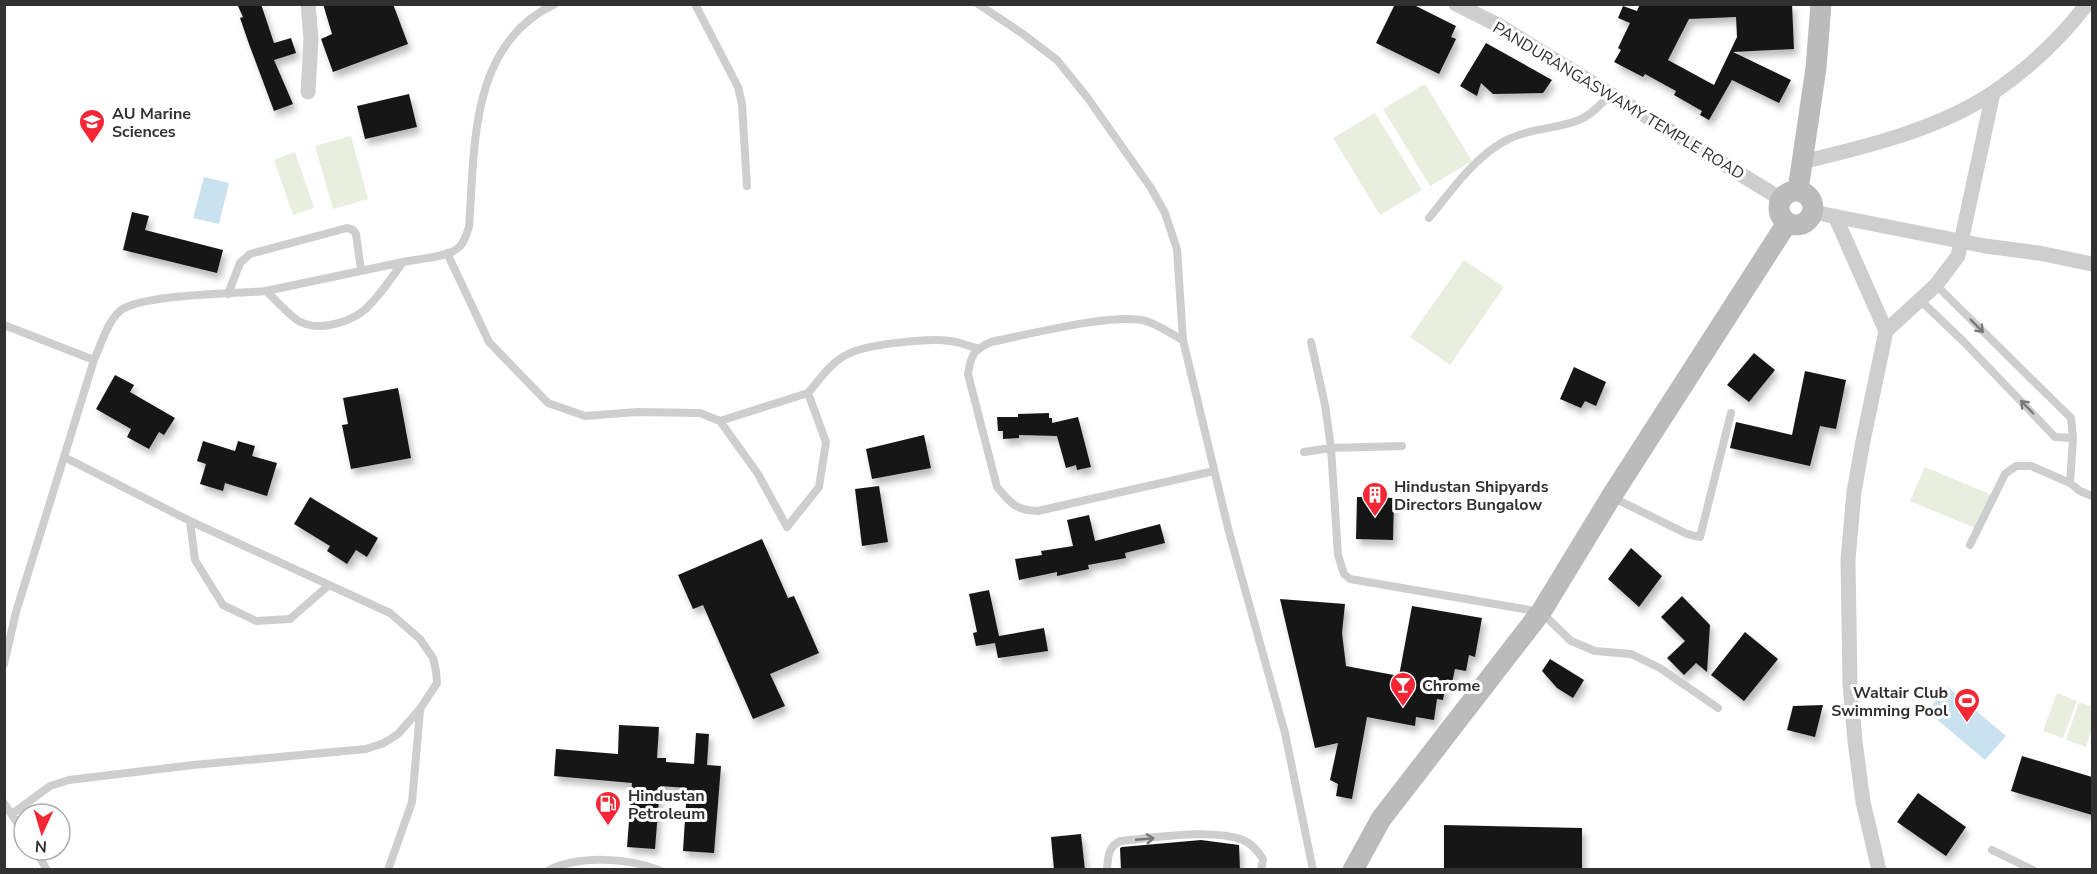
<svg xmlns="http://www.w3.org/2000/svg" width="2097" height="874" font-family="'Nunito Sans',sans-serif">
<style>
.green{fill:#e8efdf}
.water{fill:#cae1f0}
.building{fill:#181818;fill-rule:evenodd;filter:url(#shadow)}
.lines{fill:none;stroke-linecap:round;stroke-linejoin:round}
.lane{stroke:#cecece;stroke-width:8}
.street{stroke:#cecece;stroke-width:15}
.secondary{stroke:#bbb;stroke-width:21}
.oneway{stroke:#787878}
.labels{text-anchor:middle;stroke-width:6;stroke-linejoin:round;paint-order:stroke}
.street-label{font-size:16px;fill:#313131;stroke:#fff}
.poi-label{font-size:16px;font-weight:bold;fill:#313131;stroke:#fff;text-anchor:start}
</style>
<defs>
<filter id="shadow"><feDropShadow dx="3.5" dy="6" stdDeviation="3" flood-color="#0004"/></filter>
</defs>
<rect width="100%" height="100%" fill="#fff"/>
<!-- green -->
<path class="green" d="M1425 84 1472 161 1430 186 1383 109Z
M1375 113 1422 190 1380 215 1333 138Z
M351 136 368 199 333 209 315 146Z
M295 152 314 208 293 215 274 160Z
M1464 260 1504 287 1450 365 1410 337Z
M1925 467 1992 495 1977 529 1910 501Z
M2057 693 2077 701 2063 738 2043 731Z
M2079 702 2092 707V729L2086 747 2066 740Z"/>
<!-- water -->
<path class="water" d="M204 177 229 183 219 224 193 218Z
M1948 687 2006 736 1985 760 1927 711Z"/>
<!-- building -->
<path class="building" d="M237 4H261L274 43 291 38 296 53 274 60 293 104 274 111 249 44 240 18 243 17Z
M323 4H393L408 44 333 72 321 39 332 34Z
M1395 4H1412L1456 26 1451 37 1456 39 1439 74 1376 43Z
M1640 4H1792L1794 49 1733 52 1791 80 1779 103 1732 80 1709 120 1700 115 1702 111 1674 95 1676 91 1645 74 1643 77 1614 62 1621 50 1618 48 1630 23 1618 18 1623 6 1637 11ZM1736 17 1737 37 1714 85 1668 60 1689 19Z
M1486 43 1552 80 1543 93 1493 94 1481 83 1477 96 1460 86Z
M409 94 417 127 365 139 357 106Z
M132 212 149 216 145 230 223 250 217 273 123 250Z
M1754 353 1775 370 1749 402 1727 385Z
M1574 367 1606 382 1596 406 1585 401 1581 408 1560 399Z
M1805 371 1846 380 1836 429 1820 426 1810 466 1730 448 1736 422 1792 435Z
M115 375 134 385 130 392 175 418 164 435 159 432 149 449 127 437 131 429 96 409Z
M398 388 411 458 351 469 342 425 348 424 343 398Z
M1049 413V418H1052V423L1078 417 1091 467 1077 470 1076 465 1066 468 1057 436 1019 435V438L1003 439V431H998L997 417H1018V414Z
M924 435 931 468 872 479 866 449Z
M203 441 235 451 238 441 255 446 252 456 277 463 267 496 225 483 223 491 200 484 206 464 197 461Z
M879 486 888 542 862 546 855 489Z
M310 497 378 538 367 557 356 550 347 564 327 551 330 546 294 524Z
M1357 497 1394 498 1393 540 1356 539Z
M1089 515 1095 541 1160 524 1165 543 1125 553 1126 558 1088 565 1089 569 1057 576V572L1019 580 1015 559 1042 555 1041 551 1073 546 1067 520Z
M762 539 788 598 794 596 819 653 770 674 785 706 753 719 703 605 693 609 678 575Z
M1631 548 1662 576 1639 607 1608 579Z
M989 590 999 636 1044 628 1048 651 998 658 995 643 976 646 973 633 977 632 969 594Z
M1682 596 1710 625 1707 672 1696 663 1684 675 1667 658 1685 641 1661 617Z
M1280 599 1345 604 1342 633 1346 666 1399 676 1412 606 1482 618 1475 657 1469 655 1466 671 1455 669 1452 683 1446 682 1443 700 1437 699 1434 720 1416 717 1415 726 1367 717 1352 799 1336 796 1338 784 1330 780 1338 743 1315 748Z
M1745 632 1778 659 1744 701 1711 675Z
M1550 659 1584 680 1573 698 1557 688 1542 671Z
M1823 705 1815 737 1787 730 1793 706Z
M619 725 659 727 657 758H666V762L694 764 696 733 709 734 707 765 721 766 714 853 683 851 687 788 660 786 655 849 627 847 632 783 554 776 556 749 618 754Z
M2022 756 2092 777V815L2011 791Z
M1918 793 1966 827 1946 856 1897 822Z
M1444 825 1582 828V870H1444Z
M1081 834 1085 870H1054L1051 837Z
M1201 840 1239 845 1240 870H1121L1120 848 1122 847Z"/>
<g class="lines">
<!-- lane -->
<path class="lane" d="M695 4 738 87 742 104 747 186
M978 4 1023 34 1057 60 1087 97 1151 188 1165 213 1177 249 1183 340 1229 532 1285 733 1313 870
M1429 218C1451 191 1473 159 1503 142 1527 128 1554 130 1579 120 1591 115 1601 104 1611 94
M447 253 489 342 548 403 585 416 637 412 700 413 720 421 808 393
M403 262C417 259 449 257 458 248 465 243 466 234 469 227 475 147 469 44 555 4
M403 262C391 278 378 299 362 312 345 324 315 332 297 320 286 312 276 300 266 291Z
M1936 285 2071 418 2073 438 2070 483 2080 491 2092 496
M228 294 240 263 250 254 347 228 353 230 356 234 361 270
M1920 300 1964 342 2055 437 2073 438
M4 325 94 360 64 457
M1183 340C1171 334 1159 325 1146 321 1116 312 1025 335 991 342 973 350 971 355 968 374L997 487C1011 504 1016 510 1038 511L1214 471
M1311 342 1325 405 1331 448 1338 555 1344 574 1350 579 1541 612 1571 641 1595 651 1631 654 1660 668 1718 708
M94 360C101 345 107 322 120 311 140 294 235 294 266 291
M720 421 758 474 787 527 819 487 826 442 808 393C820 379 831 362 848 354 867 344 929 338 950 341 959 342 968 346 977 348
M1304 452 1331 448 1402 446
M1612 497 1687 534 1700 537 1731 413
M190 521 195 560 223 605 256 621 290 619 329 585
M1970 545 2005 474 2016 466H2031L2070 483
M4 664 16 612 64 457 190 521 390 613 420 639 433 658 436 671 437 683 420 709 398 734 384 743 366 749 193 765 69 780 50 786 12 814
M4 803 24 833
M35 850 47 870
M1992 850 2033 870
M388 870 412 802 420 711
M549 870C579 855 629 858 659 870
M1107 870C1108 857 1108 847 1120 841 1153 838 1212 828 1243 840 1252 844 1258 851 1263 859L1261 870"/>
<!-- street -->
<path class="street" d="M1456 4 1498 25 1781 199
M308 92 311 39 308 4
M1802 162C1865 147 1940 129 1994 92 2029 68 2061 38 2087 4
M1813 212 1985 246 2039 253 2092 264
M1835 216 1886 331 1863 441 1854 492 1848 560 1850 684 1855 741 1863 802 1879 870
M1886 331 1936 285 1958 256 1993 93"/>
<!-- secondary -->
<path class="secondary" d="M1798 190 1816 68 1821 4
M1779 208a17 17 0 1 1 34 0a17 17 0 1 1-34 0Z
M1353 870 1381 819 1541 612 1611 497 1787 223"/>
</g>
<!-- one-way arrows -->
<defs><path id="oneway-shaft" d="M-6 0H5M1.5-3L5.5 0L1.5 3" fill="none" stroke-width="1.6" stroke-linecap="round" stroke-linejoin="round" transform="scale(1.5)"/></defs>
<g class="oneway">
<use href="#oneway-shaft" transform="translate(1977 326) rotate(45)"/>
<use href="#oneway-shaft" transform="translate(2027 407) rotate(-134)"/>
<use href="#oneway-shaft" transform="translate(1145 839) rotate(-5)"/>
</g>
<!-- icons -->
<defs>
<symbol id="university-pin" viewBox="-11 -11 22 30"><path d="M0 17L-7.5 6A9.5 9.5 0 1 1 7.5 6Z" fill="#f62635" stroke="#fff"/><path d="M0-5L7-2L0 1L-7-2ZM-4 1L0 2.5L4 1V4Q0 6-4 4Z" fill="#fff"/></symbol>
<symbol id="building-pin" viewBox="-11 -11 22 30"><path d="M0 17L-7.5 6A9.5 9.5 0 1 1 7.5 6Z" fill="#f62635" stroke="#fff"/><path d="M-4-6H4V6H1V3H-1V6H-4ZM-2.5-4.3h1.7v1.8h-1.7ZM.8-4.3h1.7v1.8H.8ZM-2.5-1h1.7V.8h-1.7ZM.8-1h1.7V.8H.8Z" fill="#fff"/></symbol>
<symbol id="bar-pin" viewBox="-11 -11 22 30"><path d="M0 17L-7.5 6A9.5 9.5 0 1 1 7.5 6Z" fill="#f62635" stroke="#fff"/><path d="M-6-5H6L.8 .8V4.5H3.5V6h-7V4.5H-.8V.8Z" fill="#fff"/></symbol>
<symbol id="stadium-pin" viewBox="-11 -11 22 30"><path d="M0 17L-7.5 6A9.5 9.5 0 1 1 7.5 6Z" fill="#f62635" stroke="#fff"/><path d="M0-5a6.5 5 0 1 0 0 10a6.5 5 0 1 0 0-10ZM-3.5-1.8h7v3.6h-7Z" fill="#fff"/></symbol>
<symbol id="fuel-pin" viewBox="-11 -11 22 30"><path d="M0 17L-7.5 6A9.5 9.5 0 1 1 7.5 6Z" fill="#f62635" stroke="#fff"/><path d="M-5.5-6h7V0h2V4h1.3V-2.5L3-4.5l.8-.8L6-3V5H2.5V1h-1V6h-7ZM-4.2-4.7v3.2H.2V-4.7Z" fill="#fff"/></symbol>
</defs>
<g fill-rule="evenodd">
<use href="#university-pin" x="77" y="107" width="30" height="40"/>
<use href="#building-pin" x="1360" y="480" width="30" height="40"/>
<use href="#bar-pin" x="1388" y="670" width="30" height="40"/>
<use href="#stadium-pin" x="1952" y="686" width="30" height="40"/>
<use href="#fuel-pin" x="593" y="789" width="30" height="40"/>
</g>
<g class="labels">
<!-- street labels -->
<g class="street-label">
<text transform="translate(1619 100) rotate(31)" y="6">PANDURANGASWAMY TEMPLE ROAD</text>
</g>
<!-- poi labels -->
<g class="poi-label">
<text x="112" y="119">AU Marine<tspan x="112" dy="18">Sciences</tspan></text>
<text x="1394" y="492">Hindustan Shipyards<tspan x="1394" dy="18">Directors Bungalow</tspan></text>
<text x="1422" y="691">Chrome</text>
<text x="1948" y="698" text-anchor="end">Waltair Club<tspan x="1948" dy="18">Swimming Pool</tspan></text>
<text x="628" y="801">Hindustan<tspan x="628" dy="18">Petroleum</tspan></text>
</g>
</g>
<!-- border -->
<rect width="2097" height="874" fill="none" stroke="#313131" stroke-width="12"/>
<!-- north arrow -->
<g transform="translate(42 832) rotate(184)"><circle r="28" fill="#ffffff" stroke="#adadad" stroke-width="1.5"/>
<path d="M0-4.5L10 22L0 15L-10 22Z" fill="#f62635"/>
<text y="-9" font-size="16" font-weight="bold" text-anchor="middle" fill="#313131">N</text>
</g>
</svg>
